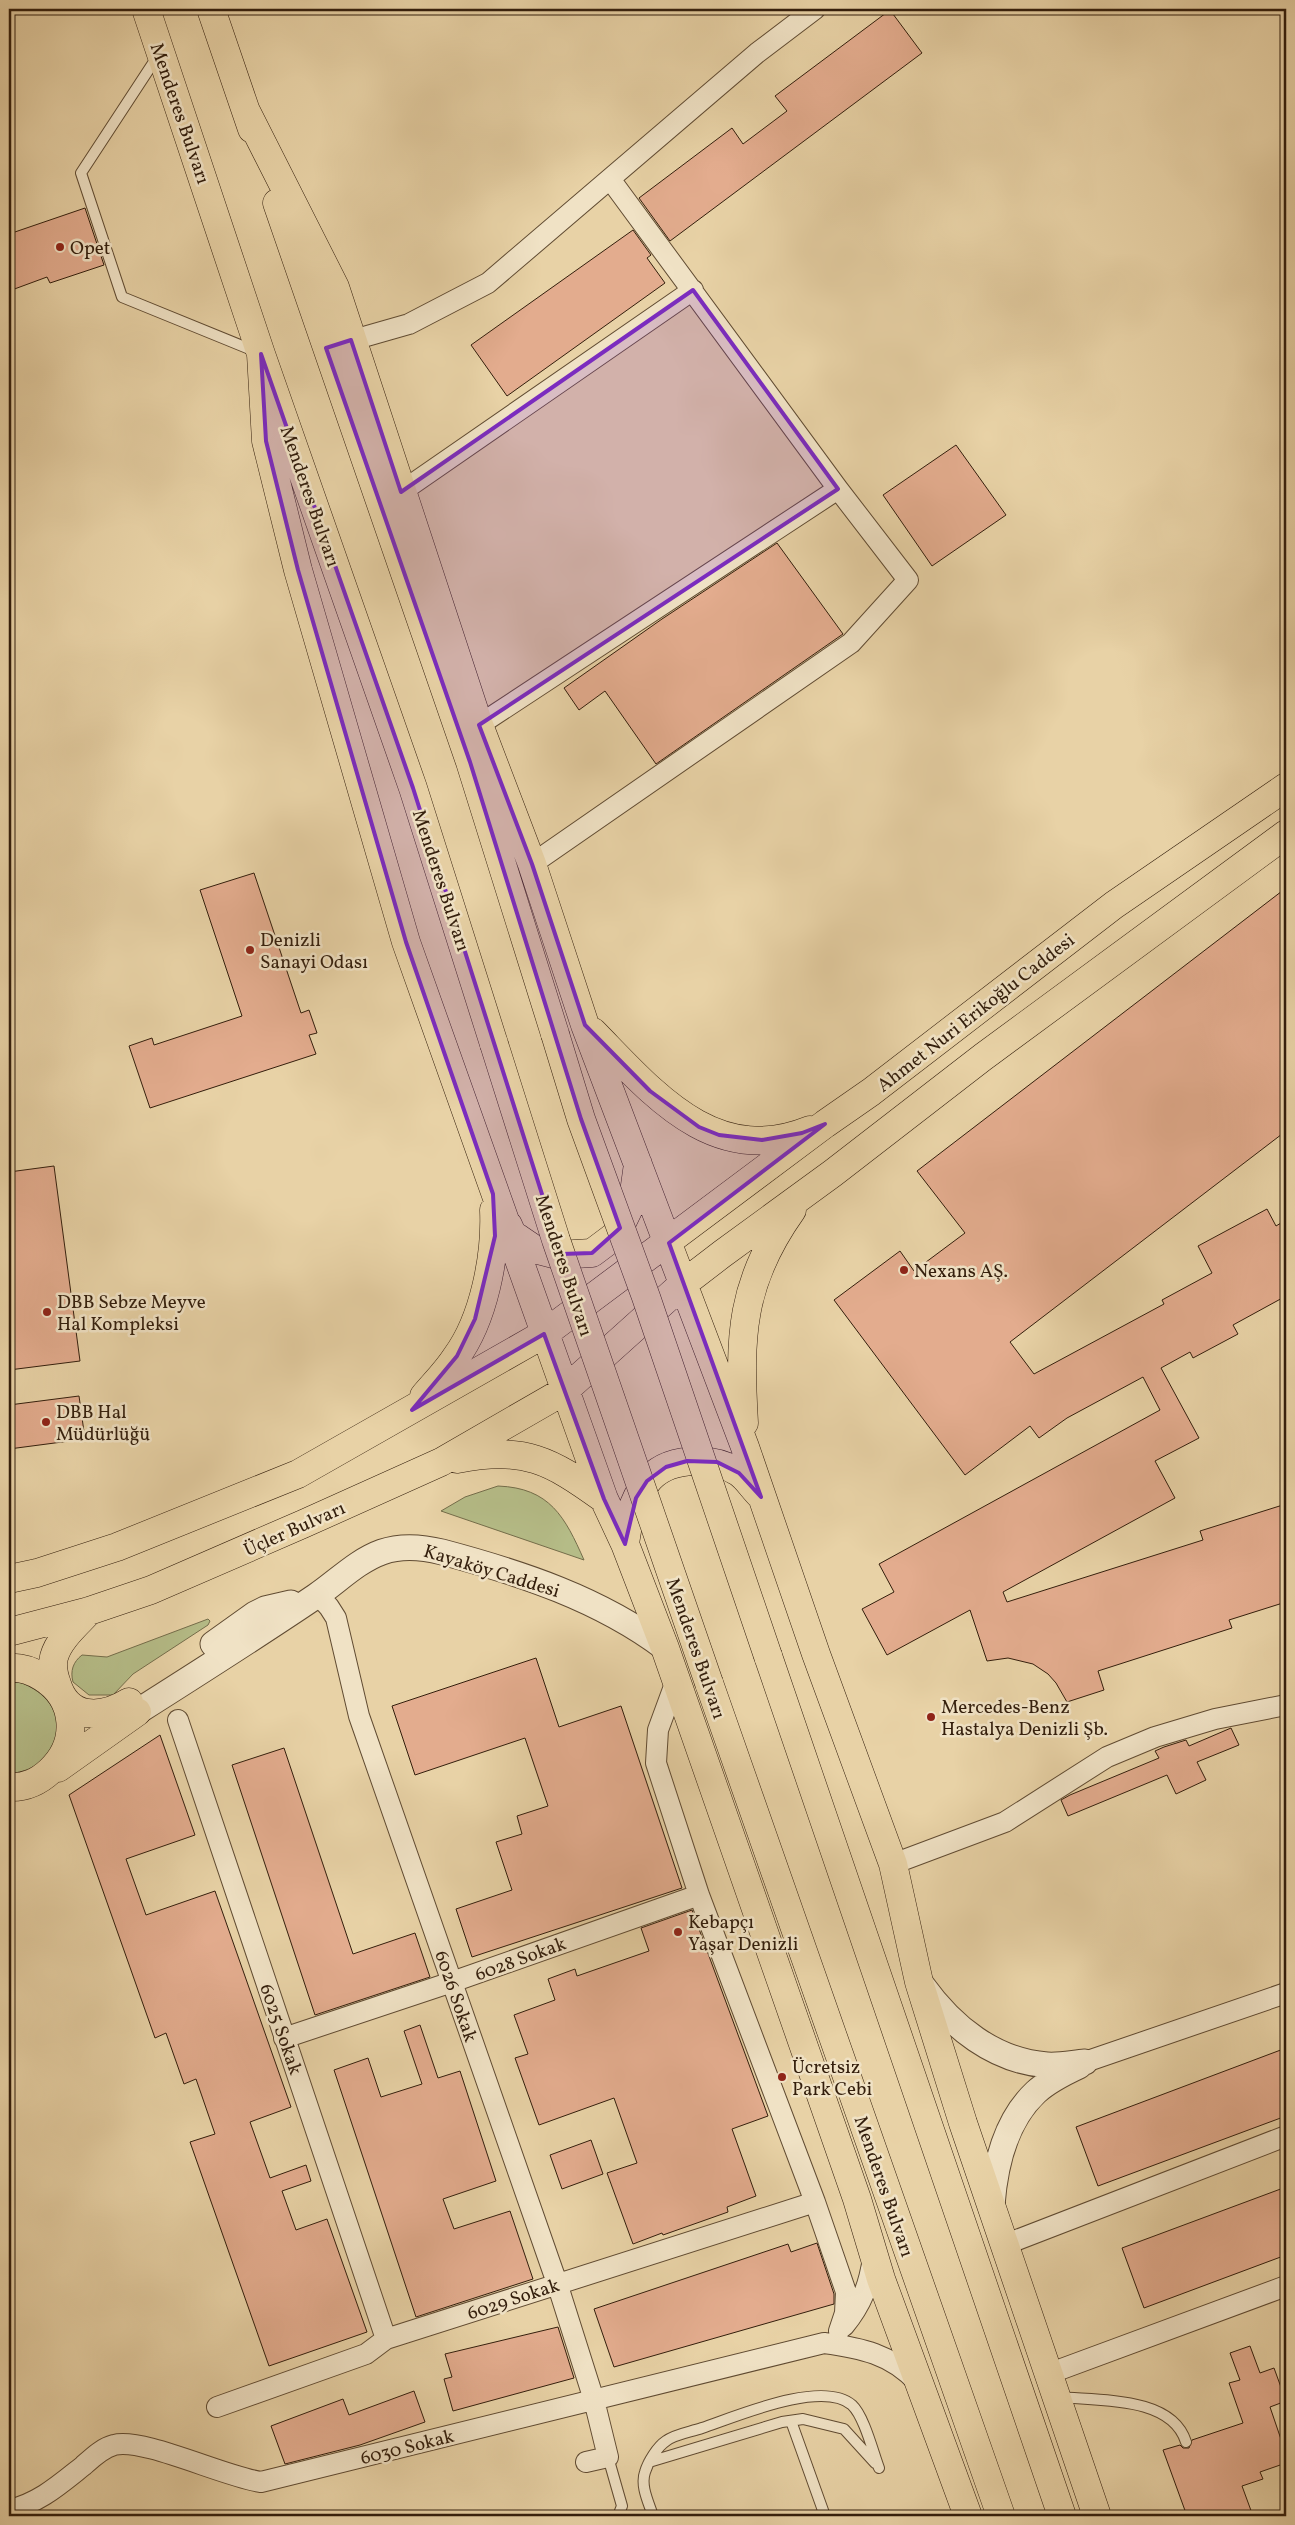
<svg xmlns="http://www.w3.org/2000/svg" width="1295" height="2525" font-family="Vollkorn,serif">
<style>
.green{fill:#b5bc87;stroke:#746d4a}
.building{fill:#e3ac8e;stroke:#331e0c}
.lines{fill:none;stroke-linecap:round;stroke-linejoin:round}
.service-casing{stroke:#604b32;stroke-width:12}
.minor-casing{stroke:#604b32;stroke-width:22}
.tertiary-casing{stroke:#604b32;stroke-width:27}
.primary-casing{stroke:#331e0c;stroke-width:29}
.service{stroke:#f0e2c5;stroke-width:10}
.minor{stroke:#f0e2c5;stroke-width:20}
.tertiary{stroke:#f0e2c5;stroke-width:25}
.primary{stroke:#e8d2a6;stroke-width:28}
.primary-bridge-casing{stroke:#331e0c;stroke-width:29;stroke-linecap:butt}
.primary-bridge{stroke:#e8d2a6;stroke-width:28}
.marked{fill:#7b2cbf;fill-opacity:0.2;stroke:#7b2cbf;stroke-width:4;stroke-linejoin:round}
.poi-dot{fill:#8f2418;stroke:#f0e2c5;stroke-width:2}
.labels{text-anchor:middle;stroke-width:5;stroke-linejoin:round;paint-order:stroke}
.street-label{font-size:19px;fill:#331e0c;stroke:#f0e2c5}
.poi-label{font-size:19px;fill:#331e0c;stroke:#f0e2c5;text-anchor:start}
</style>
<rect width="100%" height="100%" fill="#e8d2a6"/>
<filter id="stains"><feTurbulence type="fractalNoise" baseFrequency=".004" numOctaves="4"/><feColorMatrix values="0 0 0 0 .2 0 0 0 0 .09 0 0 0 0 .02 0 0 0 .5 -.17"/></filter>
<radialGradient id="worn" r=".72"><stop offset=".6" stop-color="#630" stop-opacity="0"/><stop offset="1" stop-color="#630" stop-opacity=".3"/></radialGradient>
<!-- green -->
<path class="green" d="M498 1486C550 1488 565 1517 584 1560L441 1511 465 1497Z
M208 1619 210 1621 208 1625 133 1674 113 1695H89L73 1682C70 1671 73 1662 82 1655L107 1657Z
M19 1682C76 1702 69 1767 9 1774V1683Z"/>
<!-- building -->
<path class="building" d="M890 10 922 53 670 241 639 198 732 128 743 144 787 111 775 96Z
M85 208 104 265 50 283 47 277 9 291V234Z
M633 230 651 255 647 258 665 283 507 396 471 345Z
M956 445 1006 515 932 566 883 495Z
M777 543 843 634 656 764 605 691 579 710 564 688 662 619Z
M254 873 301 1013 309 1010 317 1033 309 1035 316 1054 150 1108 129 1046 152 1038 154 1045 242 1016 200 890Z
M1286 888V1131L1010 1342 1034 1374 1164 1304 1162 1300 1212 1273 1198 1246 1267 1209 1276 1226 1286 1220V1296L1233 1325 1238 1334 1193 1358 1190 1352 1161 1368 1199 1438 1155 1461 1175 1498 1003 1592 1007 1602 1203 1540 1200 1531 1286 1504V1602L1229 1620 1232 1628 1098 1671 1104 1690 1067 1702 1056 1683 1048 1674 1033 1664 1008 1658 987 1661 970 1610 887 1655 862 1609 894 1592 879 1564 1160 1410 1143 1377 1067 1418 1039 1438 1030 1426 965 1475 834 1300 900 1251 914 1271 965 1233 917 1171Z
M54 1166 80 1361 9 1370V1172Z
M79 1396 85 1439 9 1449V1405Z
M536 1658 559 1727 621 1706 682 1888 472 1957 456 1909 512 1890 496 1842 522 1834 517 1816 548 1806 525 1738 415 1775 392 1706Z
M1231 1728 1239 1745 1197 1762 1206 1780 1176 1794 1167 1775 1068 1816 1061 1800 1070 1795 1159 1758 1155 1751 1164 1747 1186 1740 1189 1746Z
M160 1735 195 1835 126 1859 146 1915 215 1891 291 2107 250 2122 270 2178 306 2165 311 2181 282 2191 296 2230 327 2219 367 2332 269 2366 190 2142 215 2134 196 2079 184 2084 166 2033 155 2038 69 1795Z
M284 1748 353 1954 415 1933 430 1977 315 2015 232 1765Z
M692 1910 768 2116 732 2129 756 2196 727 2207 728 2212 663 2235 662 2233 633 2244 607 2173 637 2163 614 2098 539 2125 515 2058 528 2054 514 2015 555 2000 548 1979 575 1969 577 1976 649 1951 641 1928Z
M420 2025 438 2078 460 2071 496 2181 443 2199 454 2229 510 2211 533 2279 416 2317 334 2070 368 2058 381 2097 422 2084 404 2031Z
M1286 2048V2116L1098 2186 1076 2127Z
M591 2140 603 2174 562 2189 550 2155Z
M1286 2187V2255L1144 2308 1122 2248Z
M817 2243 834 2294V2304L614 2367 594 2309 788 2244 791 2252Z
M558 2327 574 2378 453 2411 444 2379 452 2377 445 2354Z
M1250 2346 1260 2373 1274 2368 1286 2401 1270 2407 1286 2454V2463L1260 2472 1263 2479 1242 2486 1253 2516H1187L1163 2450 1180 2445 1183 2448H1189L1192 2440 1243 2423 1229 2383 1240 2380 1230 2353Z
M414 2391 425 2422 360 2445 285 2464 271 2426 343 2399 349 2415Z"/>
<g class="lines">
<defs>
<path id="service" d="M157 57 81 173 122 297 257 352
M1059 2397C1099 2401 1172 2396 1186 2442
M791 2421 825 2516
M608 2457 622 2506 618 2516
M649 2462 782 2422 803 2419 844 2429 875 2463
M653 2516C649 2503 640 2486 645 2472 648 2462 657 2447 666 2441 675 2434 691 2432 702 2428 735 2417 822 2379 852 2405 864 2416 873 2452 879 2468"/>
<path id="minor" d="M339 344 409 324 488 283 757 53 815 9
M401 492 693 290
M479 725 838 489
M532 864 851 643 908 580 838 489 610 179
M318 1595 329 1607 336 1618 359 1716 557 2283 594 2400 608 2457 586 2462
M676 1681 658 1730 656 1763 699 1895 815 2202 846 2292 845 2313 839 2331
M178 1720 386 2339
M893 1864 1005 1822 1107 1757 1155 1737 1215 1719 1286 1705
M284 2038 452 1982 699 1895
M1085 2062 1286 1993
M1004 2245 1286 2136
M844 2326C862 2304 869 2285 873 2258
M1048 2374 1286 2286
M217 2407 366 2354 386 2339 815 2202
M9 2510C39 2503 59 2485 83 2466 92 2458 102 2448 114 2445 142 2437 225 2477 261 2482L824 2343C861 2348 891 2354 917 2382"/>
<path id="tertiary" d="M213 1644 255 1614 265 1609 291 1603
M137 1712C197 1674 257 1636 316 1596 338 1581 357 1561 382 1552 402 1545 422 1547 442 1552 521 1573 600 1599 665 1648
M922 1985C952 2027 994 2061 1047 2065 1059 2066 1073 2063 1085 2062
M992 2205C995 2166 1005 2121 1036 2092 1048 2081 1064 2073 1079 2066"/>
<path id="primary" d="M146 9 261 354 413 788 494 1044
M211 9 252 129
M246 111 335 287 479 725 532 864 585 1025 745 1447 816 1654 893 1864 919 1982 963 2123 1097 2516
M277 203 470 762 555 1034
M261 354 266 441 298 570 406 942 604 1499 625 1544 665 1648 857 2199 881 2279 968 2516
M593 1032C653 1093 714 1169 810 1130
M508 1225 512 1234 534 1249 557 1255 592 1253 616 1235 633 1200 638 1164
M424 1396C435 1383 447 1371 456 1357 484 1319 496 1256 494 1210
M744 1423C739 1337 740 1283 792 1210
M457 1459C525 1446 550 1460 604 1499
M625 1544C628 1522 632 1501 646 1483 666 1456 711 1456 738 1472 746 1477 752 1487 759 1494
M9 1579 37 1573 117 1547 298 1474 544 1334 825 1124 871 1092 1114 905 1286 787
M89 1611C77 1624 59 1639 54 1657 52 1665 54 1676 57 1684 68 1720 101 1719 129 1702
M9 1632 89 1611 151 1590 303 1524 441 1462 564 1391 683 1284 722 1254 833 1173 983 1057 1286 834
M768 1656 1062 2516
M9 1668C20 1667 32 1671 42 1677 77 1699 80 1743 50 1771 38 1782 26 1788 9 1787
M709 1683 1001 2516
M58 1768 137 1712"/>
</defs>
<!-- service casing -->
<use href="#service" class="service-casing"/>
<!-- minor casing -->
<use href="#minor" class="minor-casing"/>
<!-- tertiary casing -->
<use href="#tertiary" class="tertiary-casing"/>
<!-- primary casing -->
<use href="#primary" class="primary-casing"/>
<!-- service -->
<use href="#service" class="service"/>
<!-- minor -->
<use href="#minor" class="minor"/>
<!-- tertiary -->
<use href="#tertiary" class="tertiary"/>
<!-- primary -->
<use href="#primary" class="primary"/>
<defs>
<path id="primary-bridge" d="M555 1034 581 1119 646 1297 768 1656
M494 1044 556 1240 709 1683"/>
</defs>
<!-- primary-bridge casing -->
<use href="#primary-bridge" class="primary-bridge-casing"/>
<!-- primary-bridge -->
<use href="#primary-bridge" class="primary-bridge"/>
</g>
<!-- marked area -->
<path class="marked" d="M693 290 838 489 479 725 532 864 585 1025 650 1091 699 1127 719 1135 762 1140 802 1133 825 1124 669 1243 761 1497 739 1473 717 1462 687 1461 666 1467 647 1481 636 1498 625 1544 604 1499 544 1334 412 1410 457 1356 475 1319 495 1236 493 1194 406 942 298 570 266 441 261 354 413 788 561 1254 592 1253 620 1228 581 1119 470 762 326 348 351 340 401 492Z"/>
<!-- markers -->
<g class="poi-dot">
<circle cx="60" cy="247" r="5"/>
<circle cx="250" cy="950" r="5"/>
<circle cx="904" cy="1270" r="5"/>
<circle cx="47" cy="1312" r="5"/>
<circle cx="46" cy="1422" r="5"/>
<circle cx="931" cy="1717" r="5"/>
<circle cx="678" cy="1932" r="5"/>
<circle cx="782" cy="2077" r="5"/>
</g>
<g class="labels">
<!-- street labels -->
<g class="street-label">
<text transform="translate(181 113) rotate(71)" y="7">Menderes Bulvarı</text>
<text transform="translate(311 496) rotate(71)" y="7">Menderes Bulvarı</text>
<text transform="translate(442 880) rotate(72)" y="7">Menderes Bulvarı</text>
<text transform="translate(975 1012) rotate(-38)" y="7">Ahmet Nuri Erikoğlu Caddesi</text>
<text transform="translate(565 1265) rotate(72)" y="7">Menderes Bulvarı</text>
<text transform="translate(294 1528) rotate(-24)" y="7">Üçler Bulvarı</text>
<text transform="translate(492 1570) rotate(17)" y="7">Kayaköy Caddesi</text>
<text transform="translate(697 1648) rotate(71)" y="7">Menderes Bulvarı</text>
<text transform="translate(520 1958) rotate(-20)" y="7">6028 Sokak</text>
<text transform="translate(457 1996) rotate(71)" y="7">6026 Sokak</text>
<text transform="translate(282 2029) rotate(71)" y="7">6025 Sokak</text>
<text transform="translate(885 2186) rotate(71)" y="7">Menderes Bulvarı</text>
<text transform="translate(513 2298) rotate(-18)" y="7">6029 Sokak</text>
<text transform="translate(407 2446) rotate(-14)" y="7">6030 Sokak</text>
</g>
<!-- poi labels -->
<g class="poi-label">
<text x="70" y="254">Opet</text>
<text x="260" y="946">Denizli<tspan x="260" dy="22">Sanayi Odası</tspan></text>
<text x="914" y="1277">Nexans AŞ.</text>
<text x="57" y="1308">DBB Sebze Meyve<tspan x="57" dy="22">Hal Kompleksi</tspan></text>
<text x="56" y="1418">DBB Hal<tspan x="56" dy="22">Müdürlüğü</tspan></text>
<text x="941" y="1713">Mercedes-Benz<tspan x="941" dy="22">Hastalya Denizli Şb.</tspan></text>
<text x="688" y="1928">Kebapçı<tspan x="688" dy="22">Yaşar Denizli</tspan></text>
<text x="792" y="2073">Ücretsiz<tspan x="792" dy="22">Park Cebi</tspan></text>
</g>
</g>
<!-- margin -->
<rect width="1295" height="2525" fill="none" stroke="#e8d2a6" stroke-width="30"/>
<rect x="10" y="10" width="1275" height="2505" fill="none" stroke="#331e0c" stroke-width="2.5"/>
<rect x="15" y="15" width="1265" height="2495" fill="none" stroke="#331e0c"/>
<rect width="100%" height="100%" filter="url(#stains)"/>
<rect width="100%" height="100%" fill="url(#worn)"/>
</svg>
